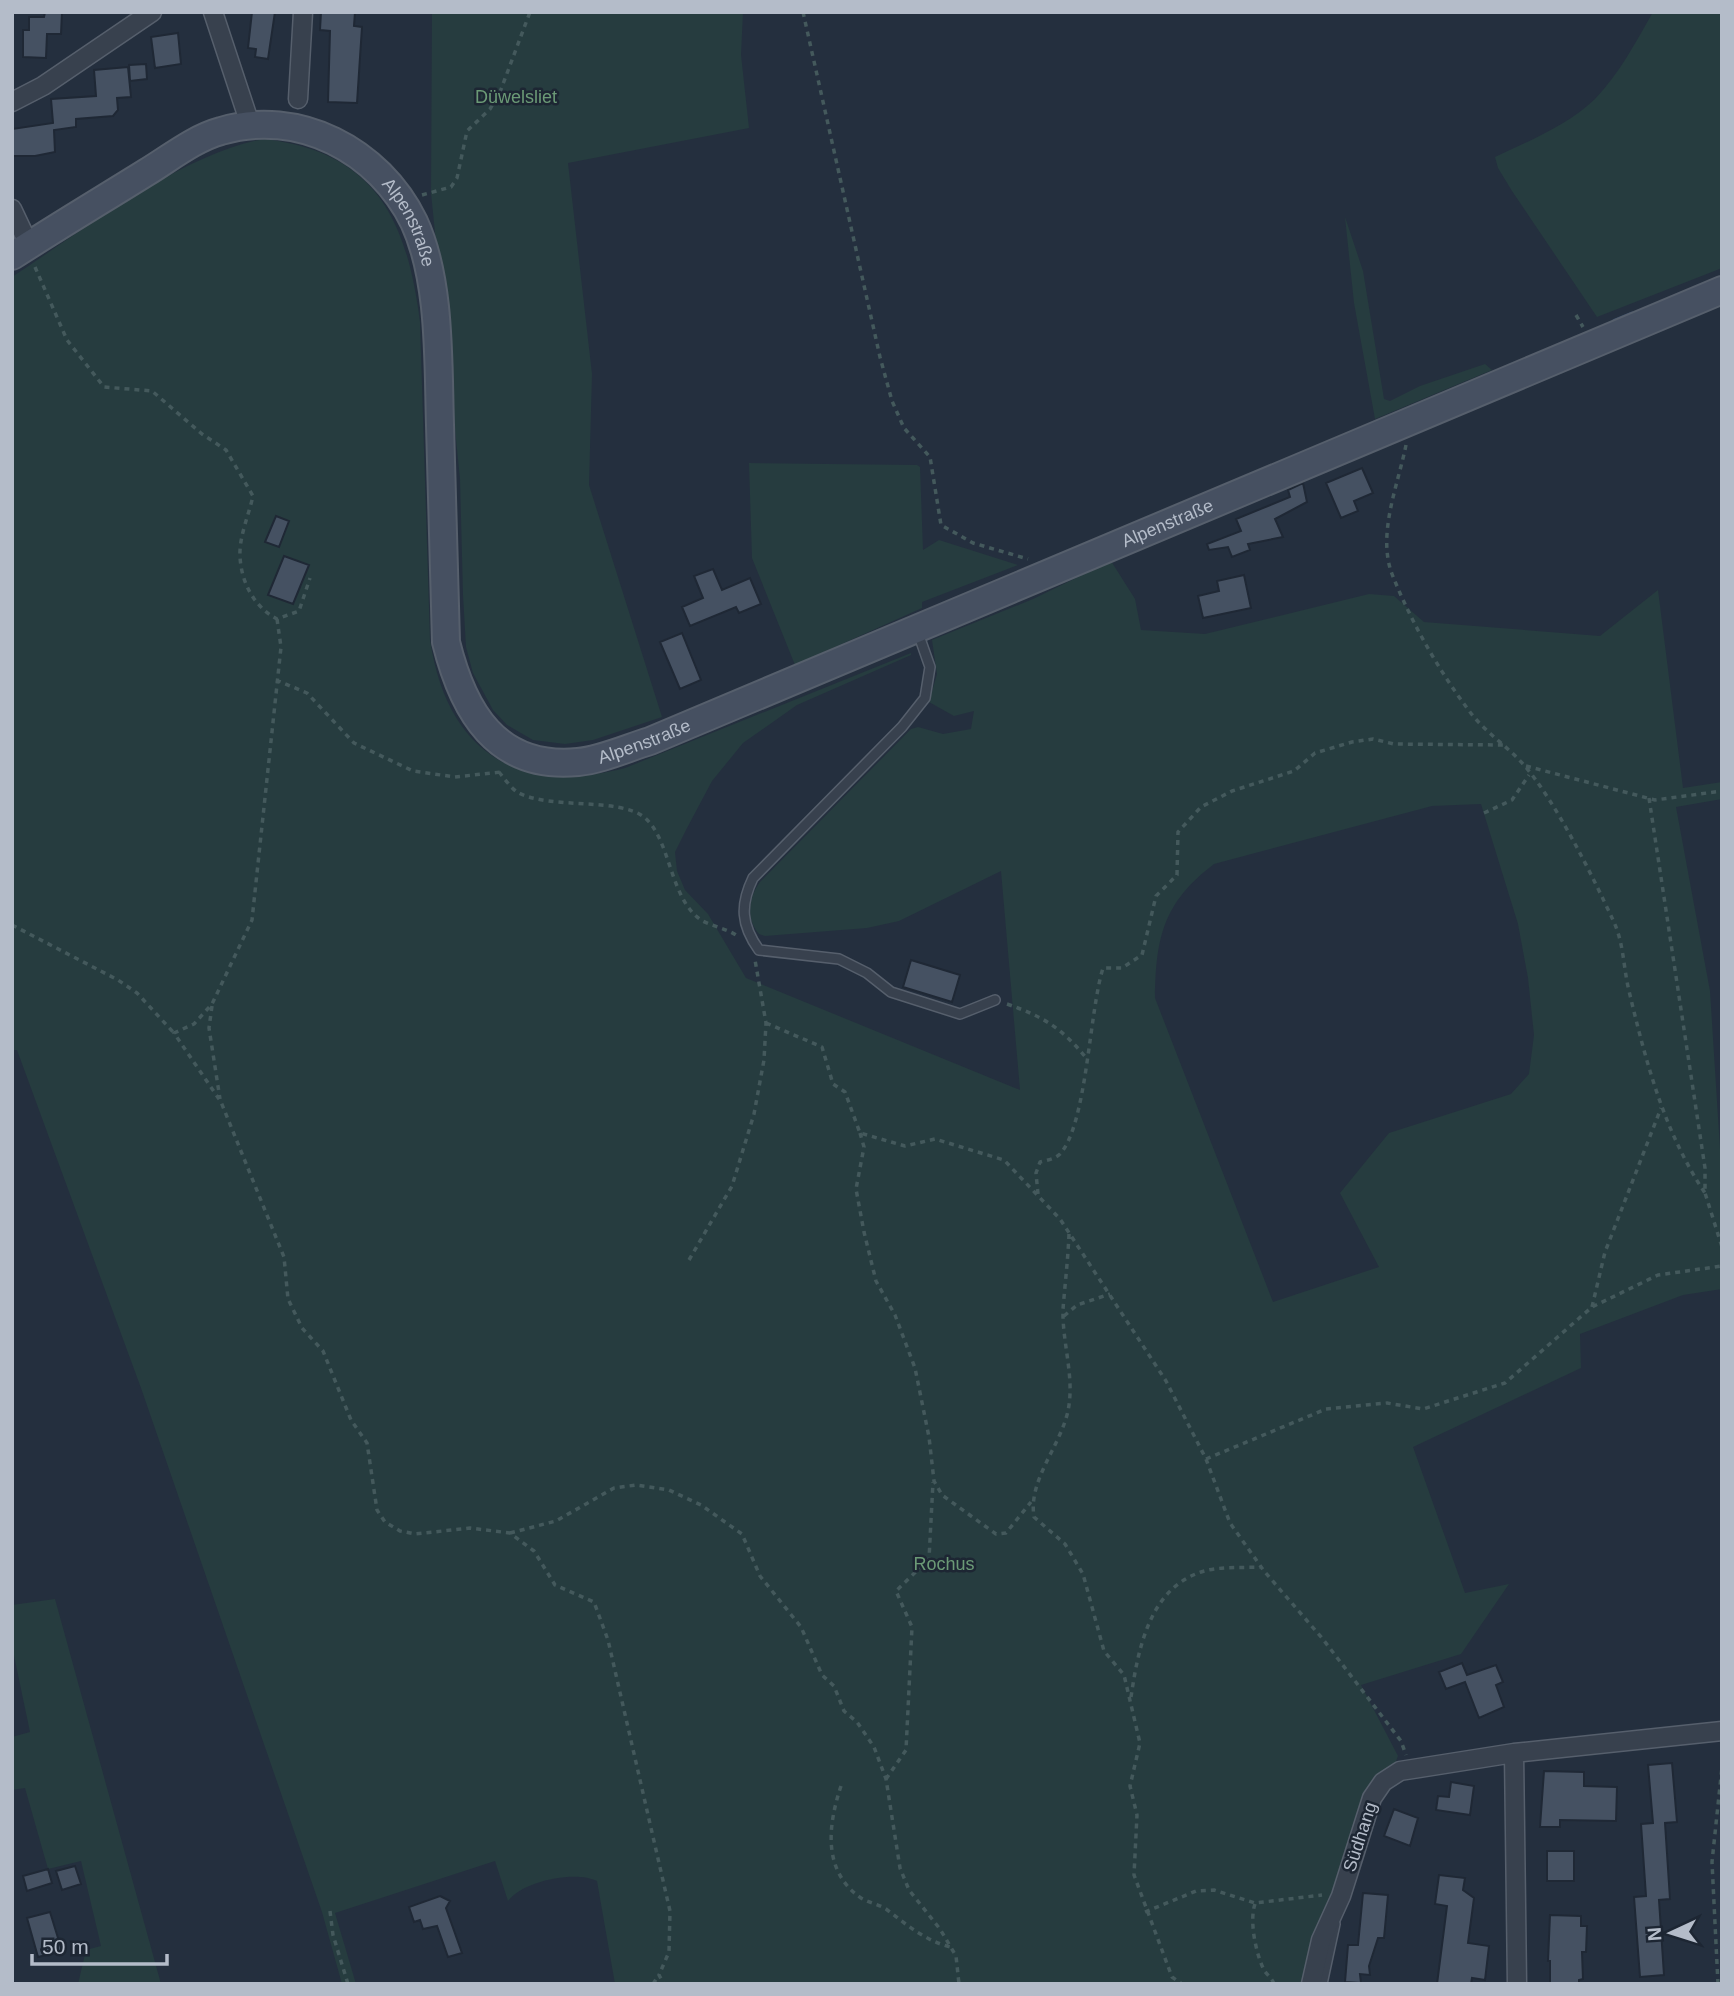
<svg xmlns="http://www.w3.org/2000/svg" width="1734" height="1996" font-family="Arial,sans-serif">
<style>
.green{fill:#263c3f;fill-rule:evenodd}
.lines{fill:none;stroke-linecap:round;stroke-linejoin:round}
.stream{stroke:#394c67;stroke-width:5}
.building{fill:#455162;stroke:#1f2835;stroke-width:2}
.lane-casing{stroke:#565f6c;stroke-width:12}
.street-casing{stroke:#565f6c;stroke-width:21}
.secondary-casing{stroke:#565f6c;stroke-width:30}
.path{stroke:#44595c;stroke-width:3.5;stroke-dasharray:5 5;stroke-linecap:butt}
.lane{stroke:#38414e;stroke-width:9}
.street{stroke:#38414e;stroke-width:18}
.secondary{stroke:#465061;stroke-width:26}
.labels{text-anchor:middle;stroke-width:5;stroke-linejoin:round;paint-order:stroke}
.park-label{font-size:18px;fill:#6b9a76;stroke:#1d2633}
.street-label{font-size:18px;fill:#b4bcc9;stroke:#1d2633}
</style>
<rect width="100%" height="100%" fill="#242f3e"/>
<!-- green -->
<path class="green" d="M432 12H743L741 55 749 128 568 163 592 374 589 485 662 717 593 740 565 744 533 740 507 725 493 710 473 673 466 647 463 595 460 479 431 193Z
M1653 12H1722V268L1597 317 1512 191 1498 168 1495 157C1529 141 1568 125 1595 99 1619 74 1636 42 1653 12Z
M264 139C376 152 407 220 420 322L430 640C447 752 517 796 625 768L911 653V655L797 705 743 743 712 781 686 830 675 852 677 871 685 890 708 914 746 978 1020 1090 1001 871 899 921 867 928 765 936 759 934C745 918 749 897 760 882L911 729 918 727 943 734 971 729 974 711 954 716 929 702 937 674 932 640 1033 599 1111 561 1135 599 1141 630 1205 634 1369 594 1394 596 1424 622 1600 636 1658 590 1683 788 1722 782V799L1676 807 1710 991 1722 1180V1289L1683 1295 1580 1334 1581 1368 1413 1447 1465 1593 1509 1584 1461 1654 1361 1685 1398 1756 1311 1984H615L597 1881C576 1870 522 1881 508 1901L495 1861 335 1913 356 1984H342L322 1912 141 1388 17 1050H12V277C82 231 183 153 264 139ZM1481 804 1518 924 1528 978 1534 1035 1529 1074 1511 1094 1389 1133 1340 1193 1379 1267 1273 1302 1155 998C1156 937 1163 903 1214 864L1432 806Z
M1345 217 1363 271 1384 399 1390 401 1420 386 1485 364 1492 370 1375 419 1354 303Z
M749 463 917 465 920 467 923 550 939 540 1018 565 922 602V608L795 665 752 558Z
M55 1599 161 1984H78L86 1950 101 1946 81 1861 48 1869 25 1788 12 1790V1737L30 1732 12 1646V1605Z"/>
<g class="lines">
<!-- stream -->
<path class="stream" d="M1615 321 1632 314"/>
</g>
<!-- building -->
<path class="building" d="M45 12H62L61 34H47L46 58 23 57V30H29V17H44Z
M252 12H275L268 59 255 57 256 49 248 48Z
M321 12H355L354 26 362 27 357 103 328 102 330 31 320 30Z
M178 33 181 64 155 68 151 37Z
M146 64 147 79 130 81 129 65Z
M128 67 131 97 117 98 118 110 113 116 76 119V127L54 130 55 152 35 156H12V129L53 123 51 99 96 96 94 70Z
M1362 468 1373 493 1354 501 1358 511 1341 518 1326 483Z
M1303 483 1307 502 1275 519 1283 537 1248 544 1250 550 1232 557 1228 547 1209 550 1207 544 1241 531 1236 519 1290 497 1288 490Z
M276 516 289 521 279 547 265 542Z
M284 556 309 565 293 604 268 595Z
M713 569 722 590 750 578 761 604 739 613 736 607 690 626 682 607 703 598 694 576Z
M1244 575 1251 608 1203 618 1198 596 1219 591 1217 581Z
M682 633 701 680 680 689 660 642Z
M911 960 960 975 952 1002 903 987Z
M1462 1663 1467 1675 1496 1665 1503 1682 1496 1685 1504 1707 1479 1718 1465 1682 1446 1689 1439 1672Z
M1672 1763 1677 1822 1665 1823 1670 1899 1659 1900 1664 1975 1640 1977 1634 1897 1646 1896 1641 1824 1653 1823 1648 1765Z
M1544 1771 1584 1772V1786L1617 1787 1616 1821 1560 1820V1827H1540Z
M1451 1782 1474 1786 1470 1815 1436 1810 1438 1796 1449 1797Z
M1394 1809 1418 1818 1410 1846 1384 1836Z
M1547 1851H1574V1881H1547Z
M75 1866 81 1884 62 1890 56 1871Z
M48 1869 52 1883 27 1891 23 1876Z
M1439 1875 1465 1878 1463 1890 1474 1898 1468 1943 1489 1946 1485 1980 1472 1978 1471 1984H1437L1447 1906 1435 1904Z
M1363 1893 1388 1895 1384 1938H1378L1369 1966 1370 1975 1360 1974 1361 1983 1345 1982 1348 1945H1358Z
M440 1896 450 1901 446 1908 462 1953 448 1957 437 1926 423 1929 420 1920 414 1922 409 1907Z
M50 1912 62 1951 38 1957 27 1918Z
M1550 1915 1581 1916V1926H1587L1586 1952H1582L1583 1979 1579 1980V1984H1550V1961H1548Z"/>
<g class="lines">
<defs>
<path id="lane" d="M917 630 930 667 925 698 902 727 753 878C740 905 741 925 759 950L839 959 867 973 891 992 960 1014 995 1000
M1322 1984 1335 1924"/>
<path id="street" d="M213 12 250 124
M298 99 303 12
M12 102 43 86 152 12
M12 209 29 245
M1514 1753 1517 1984
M1311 1984 1321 1940 1341 1896 1372 1798 1383 1782 1400 1771 1514 1753 1722 1731"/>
<g id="secondary">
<path id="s1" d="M12 256C57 227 102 200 147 172 170 158 195 138 221 131 298 108 379 150 414 222 441 280 438 362 440 425 442 497 444 569 446 642 463 711 496 770 578 762 601 760 627 748 650 741L1722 290"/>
</g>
</defs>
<!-- lane casing -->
<use href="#lane" class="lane-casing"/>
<!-- street casing -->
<use href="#street" class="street-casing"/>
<!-- secondary casing -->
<use href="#secondary" class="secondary-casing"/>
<!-- path -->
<path class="path" d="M803 12 880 357 892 401 904 428 930 457 941 525 973 543 1028 559
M422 195 451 187 457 178 467 131 490 109 500 92 530 12
M35 267 67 340 104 387 152 391 202 434 226 450 253 496C249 514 239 537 240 556 241 582 254 607 277 619L299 611 310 578
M1576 315 1583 327
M1406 445C1398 485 1377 534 1392 574 1411 622 1439 671 1470 712 1485 732 1507 746 1523 764 1555 800 1592 875 1613 920 1624 943 1623 966 1629 991 1646 1062 1664 1132 1705 1193
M277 619 281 647 252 920 212 1004 194 1024 174 1033 221 1102 284 1257 288 1299 302 1328 323 1351 351 1420 367 1443 377 1510 385 1522 400 1531 415 1534 470 1528 510 1533 534 1551 555 1585 594 1602 608 1640 670 1911 669 1952 659 1975 664 1984
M276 680 307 693 354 743 413 771 455 777 501 772
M1526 766 1655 800 1722 791
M499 772C504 778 511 788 517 792 549 810 618 797 644 817 671 839 669 898 701 920 711 926 725 928 736 935
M1649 798 1705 1168V1193L1722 1247
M1484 813 1512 800 1529 775
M12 925 118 980 137 993 174 1033
M1007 1004C1044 1017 1062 1028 1087 1059
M212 1006 209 1028 220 1099
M766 1023 822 1047 833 1084 845 1092 860 1133 905 1146 935 1139 1004 1160 1060 1219 1166 1381 1206 1459 1230 1523 1264 1571 1322 1638 1401 1741 1406 1755
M860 1133 864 1147 856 1189 864 1232 876 1281 895 1315 915 1368 929 1437 934 1481 942 1495 996 1534 1006 1533 1031 1502
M1038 1194 1036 1173 1040 1162C1047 1160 1055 1159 1060 1154 1087 1124 1089 1013 1103 968H1122L1142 955 1156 896 1177 875 1178 832 1201 807 1232 791 1294 771 1315 753 1352 742 1373 739 1394 744 1503 745
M1069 1234C1068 1259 1065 1284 1063 1309 1062 1343 1075 1377 1068 1411 1060 1447 1028 1480 1034 1517L1065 1544 1083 1574 1104 1651 1124 1675 1140 1743 1130 1786 1137 1815 1134 1875 1172 1977 1182 1984
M689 1260 732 1186 754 1114 764 1060 766 1023 755 960
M1592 1307 1605 1252 1661 1108
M1064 1316 1077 1305 1110 1294
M1206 1459 1326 1409 1387 1403 1423 1409 1505 1383 1592 1307 1658 1275 1722 1266
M510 1533 556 1521 614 1488 636 1485 669 1490 701 1505 742 1534 760 1576 801 1627 822 1675 834 1686 844 1711 857 1722 874 1747 886 1779 900 1868 909 1890 940 1929 956 1956 959 1984
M1131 1697C1138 1650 1149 1589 1201 1572 1219 1566 1242 1568 1261 1567
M886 1779 906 1750 912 1627 896 1591 929 1559 933 1482
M841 1786C828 1825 822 1871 861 1898 869 1903 878 1904 886 1909 907 1925 924 1940 950 1947
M1255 1904C1249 1921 1256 1954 1264 1970 1267 1975 1272 1978 1274 1984
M330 1911 333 1935 348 1984
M1145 1912 1196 1891 1214 1890 1255 1903 1322 1895
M653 1984 659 1975
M1718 1984 1712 1862 1722 1767"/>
<!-- lane -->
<use href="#lane" class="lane"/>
<!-- street -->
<use href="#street" class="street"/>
<!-- secondary -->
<use href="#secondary" class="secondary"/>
</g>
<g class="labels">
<!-- park labels -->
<g class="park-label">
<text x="516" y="103">Düwelsliet</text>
<text x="944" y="1570">Rochus</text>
</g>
<!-- street labels -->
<g class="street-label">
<text dy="6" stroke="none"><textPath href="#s1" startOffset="474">Alpenstraße</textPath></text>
<text dy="6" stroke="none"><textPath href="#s1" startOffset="1734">Alpenstraße</textPath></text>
<text dy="6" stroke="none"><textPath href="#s1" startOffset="1167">Alpenstraße</textPath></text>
<text transform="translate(1360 1837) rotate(-72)" y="6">Südhang</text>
</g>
</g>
<!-- border -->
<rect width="1734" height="1996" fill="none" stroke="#b4bcc9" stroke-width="28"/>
<!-- north arrow -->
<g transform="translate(1671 1933) rotate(266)" stroke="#1d2633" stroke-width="5" paint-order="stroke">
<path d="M0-5L12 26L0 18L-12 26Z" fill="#b4bcc9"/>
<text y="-10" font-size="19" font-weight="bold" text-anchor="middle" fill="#b4bcc9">N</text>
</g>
<!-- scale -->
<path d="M32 1954v10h135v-10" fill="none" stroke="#b4bcc9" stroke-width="3.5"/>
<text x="42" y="1954" font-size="21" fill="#b4bcc9" stroke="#1d2633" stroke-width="5" paint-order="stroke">50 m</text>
</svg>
